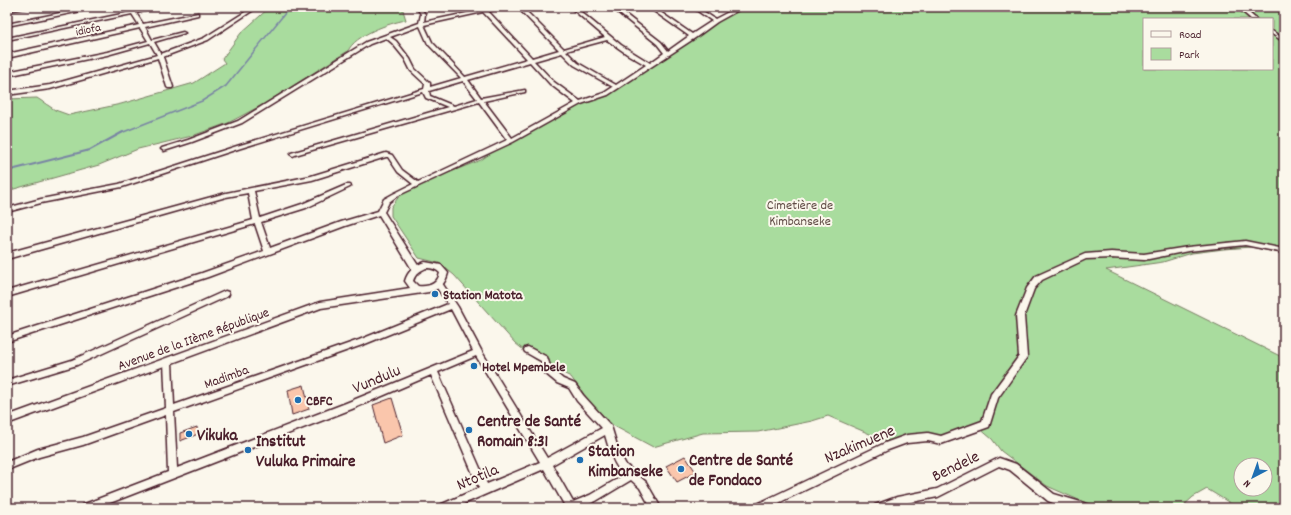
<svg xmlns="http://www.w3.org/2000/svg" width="1291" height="515" font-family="Dekko,sans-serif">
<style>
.green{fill:#a9dc9e;stroke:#7a7e64;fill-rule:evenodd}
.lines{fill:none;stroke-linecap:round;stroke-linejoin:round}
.stream-far1{stroke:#7984a4;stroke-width:1.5}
.stream{stroke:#7984a4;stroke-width:2}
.building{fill:#fac6ac;stroke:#4a1f2b}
.minor-casing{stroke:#4a1f2b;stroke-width:3}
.tertiary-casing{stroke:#4a1f2b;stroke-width:3}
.minor{fill:#fbf7ec;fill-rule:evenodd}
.tertiary{fill:#fbf7ec;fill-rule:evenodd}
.poi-dot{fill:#1f6fb2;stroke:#fbf7ec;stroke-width:1.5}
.labels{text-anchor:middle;stroke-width:4;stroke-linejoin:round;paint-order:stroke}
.far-street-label{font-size:12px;fill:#4a1f2b;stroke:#fbf7ec}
.park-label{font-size:14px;fill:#624e48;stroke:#fbf7ec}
.poi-label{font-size:14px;font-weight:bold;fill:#4a1f2b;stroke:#fbf7ec;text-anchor:start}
.street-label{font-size:14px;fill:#4a1f2b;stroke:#fbf7ec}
.near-street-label{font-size:17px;fill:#4a1f2b;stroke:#fbf7ec}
.near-poi-label{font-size:17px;font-weight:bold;fill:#4a1f2b;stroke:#fbf7ec;text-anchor:start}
</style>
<rect width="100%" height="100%" fill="#fbf7ec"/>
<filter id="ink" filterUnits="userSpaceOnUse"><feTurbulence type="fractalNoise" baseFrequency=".025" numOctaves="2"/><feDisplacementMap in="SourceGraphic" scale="8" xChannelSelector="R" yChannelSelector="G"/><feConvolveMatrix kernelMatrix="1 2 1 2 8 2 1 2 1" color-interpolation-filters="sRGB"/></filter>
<g filter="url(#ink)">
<!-- green -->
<path class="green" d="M270 7H402L406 20C389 23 355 35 348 51L264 104 228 123 192 136 138 149 99 165 7 191V99L37 98 55 110 69 115 121 104 194 83 225 63 222 59 241 33Z
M742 7H1284V254L1251 247 1224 249 1192 253 1163 262 1106 270 1284 358V508H1238L1207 489 1193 497 1181 508H1097L1047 486 1001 451 992 439 979 428 956 436 913 437 886 441 828 416 812 421 758 432 703 433 653 447 614 426 591 404 571 377 535 359 515 343 454 275 439 263 419 258 391 216V207L404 190 481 160 504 144 579 103 606 94 693 37ZM1144 19H1272V69H1144ZM1241 465H1265V489H1241Z"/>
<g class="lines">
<!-- stream-far1 -->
<path class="stream-far1" d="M121 133 202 101 226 86 290 7"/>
<!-- stream -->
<path class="stream" d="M7 171 90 150 123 132"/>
</g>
<!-- building -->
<path class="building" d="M304 385 309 409 292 415 288 390Z
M392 398 403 435 383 443 373 405Z
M197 427 198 434 180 441V433Z
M685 456 696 472 677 482 666 466Z"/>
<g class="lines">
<defs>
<path id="minor" d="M17 7H28L26 8 7 11V9Z
M89 7H98L96 8 7 26V24Z
M128 7H132L135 11 153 7H162L136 13 143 24 198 13V15L145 27 152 40 183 32 185 33 154 42 161 54 204 38 253 7H258L208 40 163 57 173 87 172 88H168L167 87 158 58 50 89 7 95V91L50 85 157 55 150 43 107 55 7 76V72L107 52 148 41 140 28 7 58V54L139 25 132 14 7 40V38L131 12Z
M416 7H420L425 14 424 22 481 10 479 7H484L486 9 495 7H504L488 11 532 58 559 50 517 7H522L564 49 605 37 570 7H575L621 45 650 63 664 53 657 44 611 7H616L661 42 668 51 689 36 648 7H653L692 34 712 21 692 7H697L715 19 738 7H744L717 22 695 38 608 95 581 104 513 142 397 196 389 202 384 212 419 267 420 269 419 271H413L379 215 345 226 208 277 7 342V336L202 273 264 251 255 224 7 297V291L253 220 248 193 226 197 7 259V253L226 193 311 176 386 153 392 155 402 170 418 182 507 140 479 102 295 155 293 156 290 154 291 153 448 107 426 98 423 92 241 148 122 187 41 203 7 212V208L41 199 119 184 237 146 424 89 425 84 411 71 405 59 392 43 386 38 370 44 242 123 192 142 164 151 161 149 162 148 188 140 238 121 366 42 419 23 421 14ZM483 12 527 59 465 77 432 42 424 25ZM420 26 428 44 461 78 430 87V83L415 69 410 59 396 41 390 37ZM607 40 627 54 646 65 616 85 578 63 566 51ZM562 53 574 65 613 87 604 93 580 101 554 82 534 61ZM530 62 550 84 575 103 512 138 484 101 525 92V90L481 98 468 80ZM463 81 477 99 454 106 430 96 429 91ZM386 157H388L398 172 413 184 393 194 384 199 378 211 341 222 270 248 261 222 306 208 350 187 351 186 350 185H346L302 204 260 218 254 191 312 180Z
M1237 7H1242L1256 19H1251Z
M1272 31 1284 39V42L1272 34Z
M1245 241 1284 249V253L1245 245 1188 251 1144 260 1111 258 1086 259 1042 280 1034 289 1024 316 1027 357 998 398 989 427 941 444 928 441 907 443 888 450 768 508H753L755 505 885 443 907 435 928 433 941 436 982 421 991 394 1019 356 1016 316 1027 288 1036 276 1085 254 1111 252 1144 254 1188 247Z
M439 282 442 283 458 307 482 352 547 458 602 428 577 401 569 388 557 383 545 373 541 361 525 352 524 350 525 348 528 347 547 357 551 369 563 379 575 384 583 395 611 426 619 452 626 465 646 482 661 508H651L640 488 631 480 596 501 580 508H566L544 469 454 508H438L440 505 479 488 431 375 352 409 97 508H80L82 505 168 472 166 415 83 445 39 457 7 470V462L38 449 83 437 166 408 164 362 165 360 168 359 171 360 172 362 174 405 359 340 448 304 435 285 436 283ZM451 309 473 351 346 403 177 468 174 412 365 344ZM476 356 540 462 487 484 438 372ZM605 435C609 449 613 465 624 475L590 495 573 502 552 465Z
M225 291 228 292 229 294 228 296 77 365 7 386V380L72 360Z
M999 458 1016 464 1054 494 1087 504 1090 505 1092 508H1071L1062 505 1060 508H1050L1053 503 1048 501 1010 470 999 466 938 497 897 505 890 508H873L875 505 897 497 937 489Z"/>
<path id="tertiary" d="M425 262 441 265 448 273C445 284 440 289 429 292L321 308 7 424V416L320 302 410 288 405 281C408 271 415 265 425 262ZM426 268C432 268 436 269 440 273 437 285 428 287 418 286L413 281C415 274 420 271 426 268Z"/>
</defs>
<!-- minor casing -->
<use href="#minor" class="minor-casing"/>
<!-- tertiary casing -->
<use href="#tertiary" class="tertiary-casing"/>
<!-- minor -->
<use href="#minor" class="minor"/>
<!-- tertiary -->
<use href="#tertiary" class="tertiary"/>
</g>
</g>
<!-- markers -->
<g class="poi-dot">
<circle cx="435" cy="294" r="4"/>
<circle cx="474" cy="366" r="4"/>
<circle cx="298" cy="400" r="4"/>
<circle cx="469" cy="430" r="4"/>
<circle cx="189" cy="434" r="4"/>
<circle cx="248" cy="450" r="4"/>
<circle cx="580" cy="460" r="4"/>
<circle cx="681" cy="469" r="4"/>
</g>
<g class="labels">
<!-- far-street labels -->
<g class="far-street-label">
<text transform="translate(88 29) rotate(-12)" y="4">idiofa</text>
</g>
<!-- park labels -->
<g class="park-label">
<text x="800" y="209">Cimetière de<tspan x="800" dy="16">Kimbanseke</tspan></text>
</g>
<!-- poi labels -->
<g class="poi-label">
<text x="443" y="299">Station Matota</text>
<text x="482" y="371">Hotel Mpembele</text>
<text x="306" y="405">CBFC</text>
</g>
<!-- street labels -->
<g class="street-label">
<text transform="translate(193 338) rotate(-20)" y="5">Avenue de la IIème République</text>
<text transform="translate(226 376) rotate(-20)" y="5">Madimba</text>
</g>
<!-- near-street labels -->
<g class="near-street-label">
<text transform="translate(376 378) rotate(-23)" y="6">Vundulu</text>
<text transform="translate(859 443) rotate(-23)" y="6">Nzakimuene</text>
<text transform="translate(955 465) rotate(-26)" y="6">Bendele</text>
<text transform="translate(477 476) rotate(-23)" y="6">Ntotila</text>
</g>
<!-- near-poi labels -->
<g class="near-poi-label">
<text x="477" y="426">Centre de Santé<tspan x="477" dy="20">Romain 8:31</tspan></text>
<text x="197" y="440">Vikuka</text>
<text x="256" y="446">Institut<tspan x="256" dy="20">Vuluka Primaire</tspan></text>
<text x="588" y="456">Station<tspan x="588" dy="20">Kimbanseke</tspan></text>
<text x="689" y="465">Centre de Santé<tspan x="689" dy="20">de Fondaco</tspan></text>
</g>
</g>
<!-- margin -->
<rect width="1291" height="515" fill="none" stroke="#fbf7ec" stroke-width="24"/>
<rect x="12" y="12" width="1267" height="491" fill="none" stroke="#4a1f2b" stroke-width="1.5" filter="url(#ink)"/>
<!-- legend -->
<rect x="1143" y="18" width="130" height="52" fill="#fbf7ec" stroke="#b4a19f"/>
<rect x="1151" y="31" width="20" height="6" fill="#fbf7ec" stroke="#b4a19f"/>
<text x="1179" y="38" font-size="12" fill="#4a1f2b">Road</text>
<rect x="1151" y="48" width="20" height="12" fill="#a9dc9e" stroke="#b4a19f"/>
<text x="1179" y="58" font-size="12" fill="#4a1f2b">Park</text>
<!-- north arrow -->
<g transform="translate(1253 477) rotate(221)"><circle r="19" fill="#fbf7ec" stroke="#b4a19f"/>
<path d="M0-3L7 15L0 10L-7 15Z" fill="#1f6fb2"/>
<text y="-6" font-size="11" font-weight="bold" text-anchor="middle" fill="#4a1f2b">N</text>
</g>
</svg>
